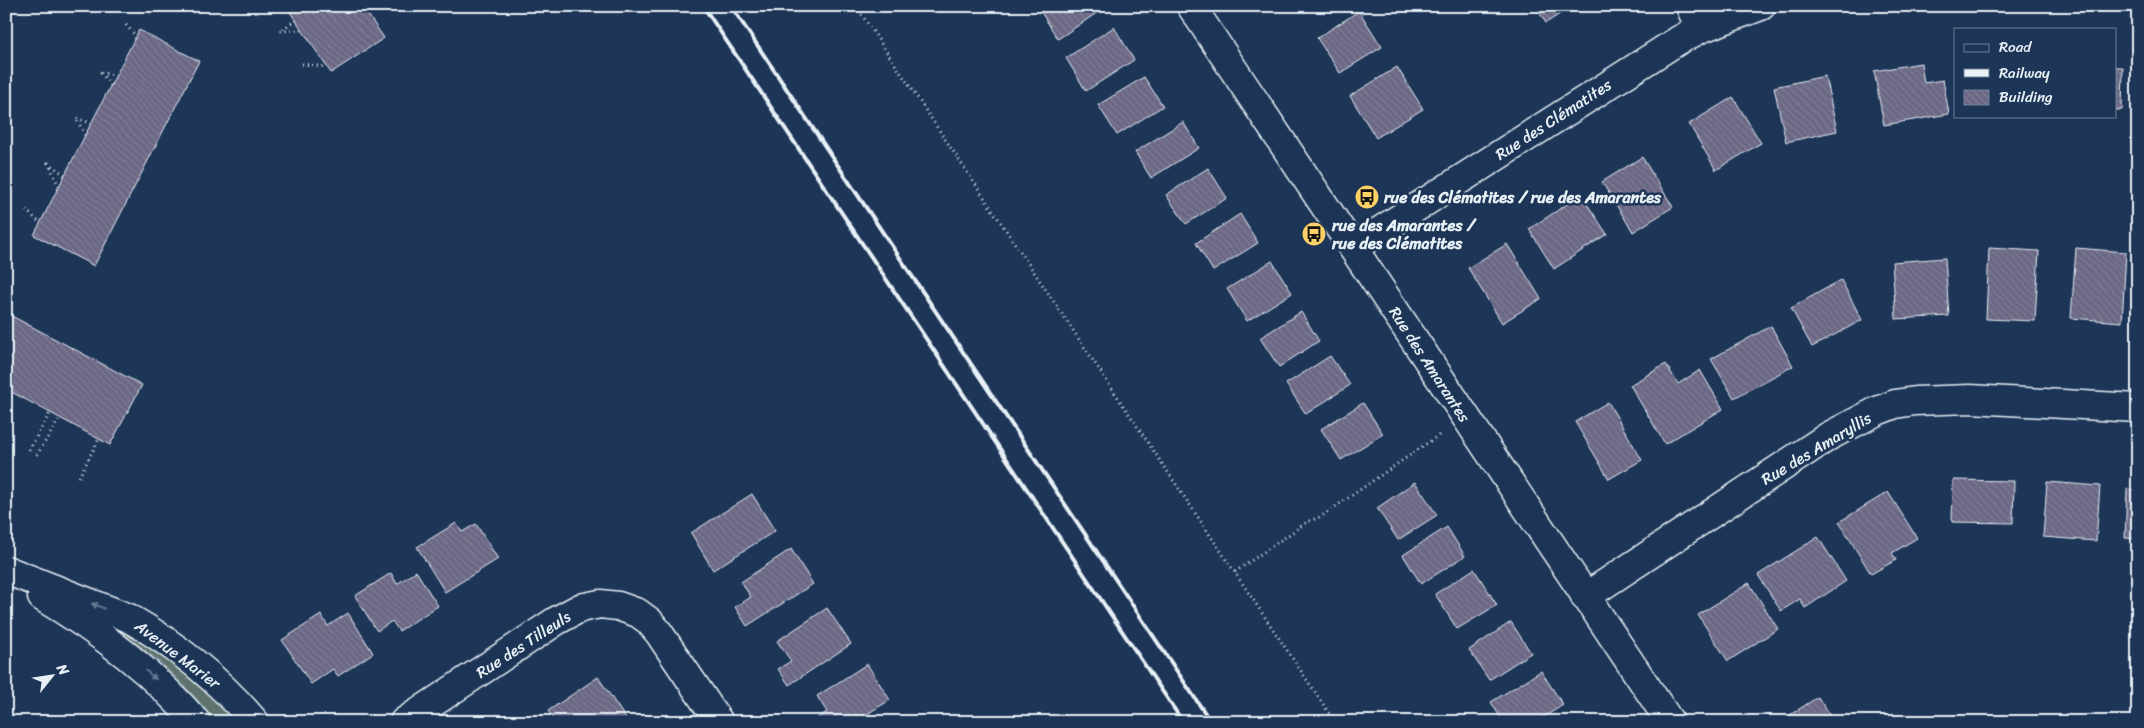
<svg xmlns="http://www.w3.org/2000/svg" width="2144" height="728" font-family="Sriracha,sans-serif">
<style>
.grass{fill:#5e736e;stroke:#a3b2b3}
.building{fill:url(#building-back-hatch);stroke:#e8f1f8}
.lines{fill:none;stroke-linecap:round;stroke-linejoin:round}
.minor-casing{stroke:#e8f1f8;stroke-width:31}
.tertiary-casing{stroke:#e8f1f8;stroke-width:31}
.path{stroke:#e8f1f8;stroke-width:3;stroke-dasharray:1 4;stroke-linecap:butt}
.minor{stroke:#1d3557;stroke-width:28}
.tertiary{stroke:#1d3557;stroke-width:28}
.rail{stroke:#e8f1f8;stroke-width:4}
.oneway{fill:#64778f}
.labels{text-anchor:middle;stroke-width:5;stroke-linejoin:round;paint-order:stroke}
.street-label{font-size:16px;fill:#e8f1f8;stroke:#1d3557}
.poi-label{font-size:16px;font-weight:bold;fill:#e8f1f8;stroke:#1d3557;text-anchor:start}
</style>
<defs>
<pattern id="building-back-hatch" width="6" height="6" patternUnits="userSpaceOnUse" patternTransform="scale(1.25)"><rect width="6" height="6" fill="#6b6784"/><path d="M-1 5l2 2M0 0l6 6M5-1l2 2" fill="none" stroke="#807d96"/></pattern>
</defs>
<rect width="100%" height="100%" fill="#1d3557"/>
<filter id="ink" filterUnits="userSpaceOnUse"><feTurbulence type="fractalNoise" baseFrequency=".02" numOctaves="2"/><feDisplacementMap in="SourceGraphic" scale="10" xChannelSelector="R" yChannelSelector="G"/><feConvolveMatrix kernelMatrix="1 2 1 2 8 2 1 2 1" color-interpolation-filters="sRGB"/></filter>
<g filter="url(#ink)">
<!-- grass -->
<path class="grass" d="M124 627 184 666 237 722H215C188 687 158 656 120 633Z"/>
<!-- building -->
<path class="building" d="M286 6H362L384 38 331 73Z
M1043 6H1099L1101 10 1058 39 1039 9Z
M1535 6H1572L1546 23Z
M1359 11 1382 47 1340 73 1317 38Z
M1114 27 1134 60 1086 91 1066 58Z
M139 30 199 61 94 266 34 235Z
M1921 63 1924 83 1943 80 1949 114 1884 125 1874 71Z
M1397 67 1423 109 1376 138 1350 96Z
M2115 67H2123L2122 110H2115Z
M1825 76 1837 131 1786 142 1774 87Z
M1144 77 1163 106 1117 135 1098 105Z
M1733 97 1761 143 1716 170 1689 124Z
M1183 122 1199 148 1151 178 1135 152Z
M1642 157 1673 207 1633 232 1602 182Z
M1208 168 1227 198 1186 224 1166 195Z
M1581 195 1607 234 1554 269 1529 229Z
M1240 214 1258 243 1213 271 1196 243Z
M1507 244 1541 299 1502 323 1468 268Z
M1989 248 2039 251 2035 321 1986 319Z
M2076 248 2126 252 2122 322 2071 318Z
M1945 258 1949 316 1896 319 1892 262Z
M1272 261 1292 293 1247 321 1227 289Z
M1841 280 1862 320 1812 347 1791 308Z
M1301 312 1319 341 1279 367 1260 338Z
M6 313 142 385 110 445 6 389Z
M1771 326 1793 366 1734 398 1711 359Z
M1330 356 1350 385 1306 414 1286 384Z
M1666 364 1678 384 1700 370 1723 409 1665 444 1630 385Z
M1608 402 1642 460 1609 479 1575 422Z
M1363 403 1383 434 1341 460 1321 429Z
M1953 480 2014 481 2013 523 1952 522Z
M1415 482 1437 515 1398 540 1377 508Z
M2047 482 2100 486 2096 541 2043 537Z
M2127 489 2138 490V539L2125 538Z
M1888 492 1917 538 1892 553 1896 560 1871 574 1839 522Z
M752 494 775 531 713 570 691 533Z
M456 523 462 532 476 524 498 559 445 592 417 547Z
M1447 527 1465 556 1421 584 1403 555Z
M1818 537 1846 581 1805 608 1800 599 1781 611 1758 575Z
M791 549 813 584 747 626 735 607 751 597 741 582Z
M1474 569 1497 605 1457 629 1435 594Z
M416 571 438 606 399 631 392 621 377 631 355 596 391 573 397 584Z
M1749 583 1778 629 1728 661 1698 615Z
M827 608 851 644 789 685 778 669 791 661 777 641Z
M348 613 373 653 338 676 333 669 311 684 282 640 321 615 328 626Z
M1511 622 1531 653 1489 680 1469 650Z
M867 664 890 700 854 722H811L827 712 817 696Z
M1541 671 1563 705 1536 722H1503L1491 702Z
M598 677 628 722H556L548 711Z
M1818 697 1834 722H1779Z"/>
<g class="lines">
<defs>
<path id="minor" d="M1191 6 1670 722
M1690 6 1700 29
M1353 248 1679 40 1700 29 1761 6
M1585 597 1829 436 1877 411 1895 404 1915 401 1970 399 2138 408
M404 722 556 621 580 608 600 604 618 606 638 613 649 621 659 633 719 722"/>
<path id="tertiary" d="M6 570 129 618C176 645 219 680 255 722
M42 597C99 631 152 671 196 722"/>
</defs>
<!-- minor casing -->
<use href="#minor" class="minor-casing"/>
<!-- tertiary casing -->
<use href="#tertiary" class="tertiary-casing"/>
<!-- path -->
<path class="path" d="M856 6 1335 722
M296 20 280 31 302 30
M126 25 136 36
M302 64 327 67
M111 85 101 73 116 75
M85 135 76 118 91 123
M59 186 48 163 65 175
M26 210 40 223
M6 403 12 393
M29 450 50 413
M37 455 60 418
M79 477 99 439
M1235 572 1307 522 1322 516 1439 435"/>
<!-- minor -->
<use href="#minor" class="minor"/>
<!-- tertiary -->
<use href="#tertiary" class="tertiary"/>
<!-- rail -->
<path class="rail" d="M703 6 1183 722
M731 6 1211 722"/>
</g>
<!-- one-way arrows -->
<defs><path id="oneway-solid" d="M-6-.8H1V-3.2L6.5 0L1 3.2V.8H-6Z" transform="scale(1.25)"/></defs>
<g class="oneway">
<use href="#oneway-solid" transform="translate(98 606) rotate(-158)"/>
<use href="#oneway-solid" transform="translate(151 675) rotate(39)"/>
</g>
</g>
<!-- icons -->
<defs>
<symbol id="bus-disc" viewBox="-11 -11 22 22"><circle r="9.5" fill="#ffd166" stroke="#1d3557"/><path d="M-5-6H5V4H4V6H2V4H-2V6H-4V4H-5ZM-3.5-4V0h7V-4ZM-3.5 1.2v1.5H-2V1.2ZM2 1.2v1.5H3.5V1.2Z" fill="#111"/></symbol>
</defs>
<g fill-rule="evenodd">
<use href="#bus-disc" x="1353" y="183" width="28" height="28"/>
<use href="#bus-disc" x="1300" y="220" width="28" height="28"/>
</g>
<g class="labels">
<!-- street labels -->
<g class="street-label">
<text transform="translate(1553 119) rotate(-33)" y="6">Rue des Clématites</text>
<text transform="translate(1430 364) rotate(57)" y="6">Rue des Amarantes</text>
<text transform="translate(1816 448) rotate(-31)" y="6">Rue des Amaryllis</text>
<text transform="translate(523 644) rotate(-33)" y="6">Rue des Tilleuls</text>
<text transform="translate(178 654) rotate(37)" y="6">Avenue Marier</text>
</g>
<!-- poi labels -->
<g class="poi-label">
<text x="1384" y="203">rue des Clématites / rue des Amarantes</text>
<text x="1332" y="231">rue des Amarantes /<tspan x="1332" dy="18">rue des Clématites</tspan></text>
</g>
</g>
<!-- margin -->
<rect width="2144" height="728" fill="none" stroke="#1d3557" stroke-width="25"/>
<rect x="12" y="12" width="2119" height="703" fill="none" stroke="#e8f1f8" stroke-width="2" filter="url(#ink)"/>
<!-- legend -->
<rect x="1954" y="28" width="162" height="90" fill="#1d3557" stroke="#6e8097"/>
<rect x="1964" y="44" width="25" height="8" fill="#1d3557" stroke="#6e8097"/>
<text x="1999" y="52" font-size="15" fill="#e8f1f8">Road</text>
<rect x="1964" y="69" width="25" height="8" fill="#e8f1f8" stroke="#6e8097"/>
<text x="1999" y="78" font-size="15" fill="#e8f1f8">Railway</text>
<rect x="1964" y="90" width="25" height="15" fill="url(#building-back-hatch)" stroke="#6e8097"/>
<text x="1999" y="102" font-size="15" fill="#e8f1f8">Building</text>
<!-- north arrow -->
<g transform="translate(52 676) rotate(60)" stroke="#1d3557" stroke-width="4" paint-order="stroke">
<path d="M0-4L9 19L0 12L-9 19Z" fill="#e8f1f8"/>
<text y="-8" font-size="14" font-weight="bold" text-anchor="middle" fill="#e8f1f8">N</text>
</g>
</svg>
